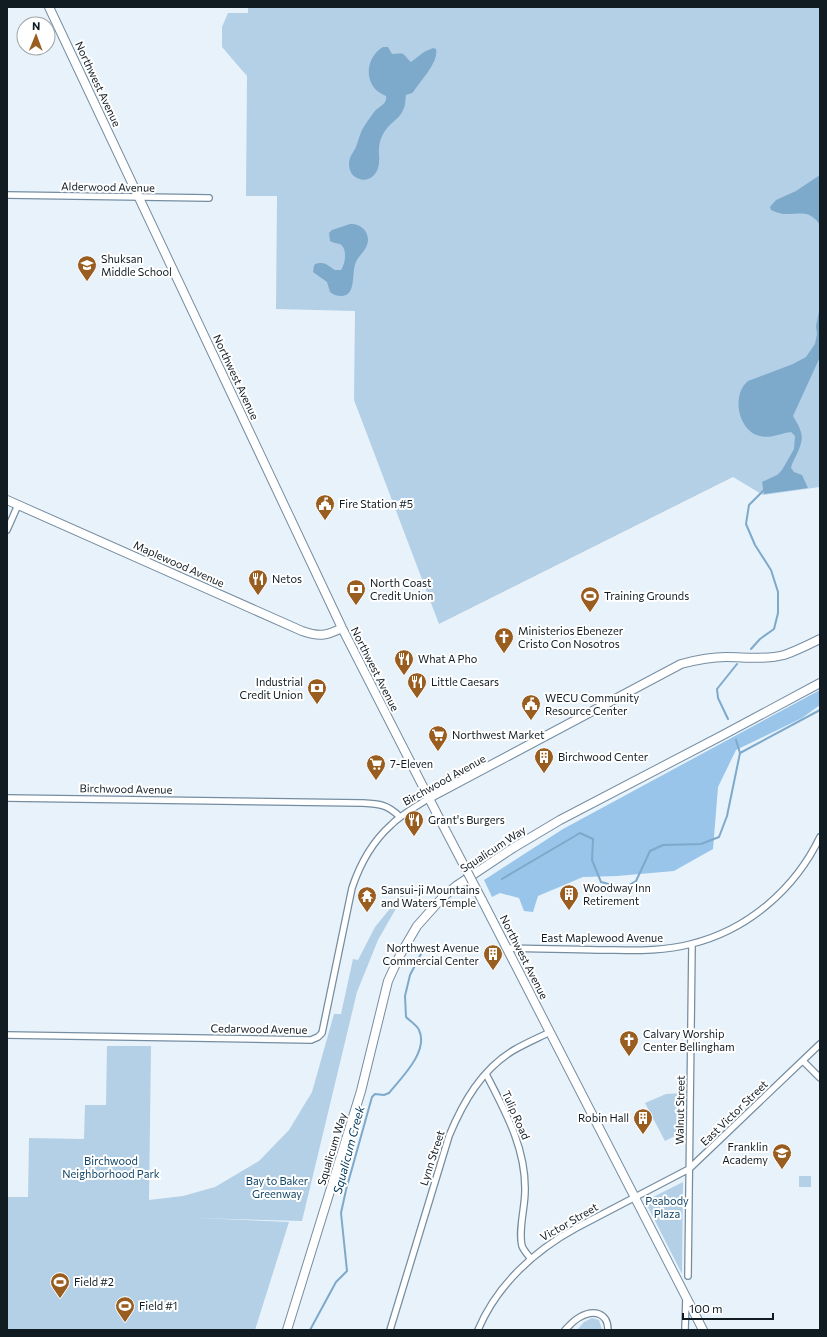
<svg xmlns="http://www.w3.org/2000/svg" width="827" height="1337" font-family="Commissioner,sans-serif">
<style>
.green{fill:#b4d0e6}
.forest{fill:#98c5e9}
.water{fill:#7da9cb}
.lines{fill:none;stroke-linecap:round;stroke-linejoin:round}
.stream{stroke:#7da9cb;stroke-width:2}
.street-casing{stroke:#758da1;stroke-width:8}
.secondary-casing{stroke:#758da1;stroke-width:10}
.street{stroke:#fff;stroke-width:5.5}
.secondary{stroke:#fff;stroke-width:8}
.secondary-bridge-casing{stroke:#758da1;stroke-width:10;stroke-linecap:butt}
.secondary-bridge{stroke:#fff;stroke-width:8}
.labels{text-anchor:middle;stroke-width:4;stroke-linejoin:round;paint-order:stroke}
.street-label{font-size:11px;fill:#111b22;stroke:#fff}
.poi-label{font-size:11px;fill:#111b22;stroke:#fff;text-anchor:start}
.park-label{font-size:11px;fill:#104568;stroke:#fff}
.water-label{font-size:12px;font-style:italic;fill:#003859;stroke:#fff}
</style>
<rect width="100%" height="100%" fill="#e8f2fb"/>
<!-- green -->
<path class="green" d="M248 7H820V487L763 495 733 477 439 624 354 400 355 311 276 309 277 196H246L247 76 222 47V27L228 13H248Z
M410 884 378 940 357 992 302 1221 196 1218 289 1222 255 1330H7V1197H28L29 1138 84 1139 85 1105H106L107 1046H151L149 1200 183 1196 215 1187 259 1161 289 1130 312 1092 334 1014H341L353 959 358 960 375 927Z
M681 1093V1116L677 1122 681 1133 665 1141 645 1103 666 1094Z
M799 1176H811V1187H799Z
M683 1182 682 1274 645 1201Z
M592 1318 599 1320 602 1330H577L584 1322Z"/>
<!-- forest -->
<path class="forest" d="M820 690V705L802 718 736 750 718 787 713 849 674 871 617 876 583 877 538 896 533 912 524 911 519 898 500 893 492 897 484 880 563 829Z"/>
<!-- water -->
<path class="water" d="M383 47H388L392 54C407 53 401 53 411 62L424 52 433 48 436 49C439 62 421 80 414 91L412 93 406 95C405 100 406 105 403 110 401 116 396 119 391 124 383 131 378 142 379 154 383 191 342 184 350 158 351 155 354 151 356 147 358 142 359 136 362 130 365 124 370 118 374 112 378 107 388 104 386 96 382 94 378 92 375 89 364 76 368 56 383 47Z
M820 175V225C809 208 799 215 783 214 779 213 775 212 771 210L770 207 776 200 796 191Z
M350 224C364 223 373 237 365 249 362 254 358 257 356 262 351 272 357 295 342 296 337 296 334 295 330 292L327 282 313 272 314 266 315 264C325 261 327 265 335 270H341C345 264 348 249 340 244 337 243 333 243 330 241L329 233 332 230Z
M820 307V357L793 416C803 433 805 437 796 456 794 460 792 463 791 468L794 472 802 475 808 488 764 494 762 482 777 475 782 470 794 449 795 436 791 432C781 433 770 439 760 436 738 431 731 395 748 381L793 364 806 357 815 344 817 334 816 326Z"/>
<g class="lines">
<!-- stream -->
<path class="stream" d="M751 649 760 639 774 629 778 613V592L771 570 755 545 746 524 749 505 765 489
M728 719 718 698 717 689 737 664
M736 740 740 753
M502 879 580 833 593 839 592 860 601 882 624 888 636 881 650 851 663 845 701 844 719 837 727 816 740 753 820 710
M310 1330 336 1282 347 1271 341 1213 346 1190 372 1097 375 1094 384 1095 389 1093C402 1077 429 1051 419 1030 417 1025 410 1021 406 1017L405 996 410 975 423 950"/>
<defs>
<path id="street" d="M7 195 209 198
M7 530 18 505
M7 798 361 803C379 804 387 804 400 817
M507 948C537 949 568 949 598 950 629 950 661 952 691 944 748 930 795 889 820 837
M7 1035 311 1040 318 1037 322 1033 352 888C360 864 372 842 391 825 402 814 416 807 429 798
M803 1061 820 1078
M486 1074C505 1111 526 1148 525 1191 525 1208 518 1231 522 1246 524 1251 528 1255 531 1259
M688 1276 692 944
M390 1330 449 1136C463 1102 482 1069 514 1050 526 1043 538 1038 550 1032
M478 1330C497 1285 534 1251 576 1228L689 1169 820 1044
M565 1330C570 1325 574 1320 580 1317 594 1309 608 1313 608 1330
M685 1330 686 1297"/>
<path id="secondary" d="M49 7 342 628 436 812
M7 500 302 631C319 637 326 636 342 628
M429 798 681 664C696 660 710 657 726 657 745 657 765 660 784 655 796 651 808 645 820 639
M482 900 703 1330
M287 1330 361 1091 388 981 400 955 417 926 442 898 456 886 513 848 560 820 723 735 820 683"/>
</defs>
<!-- street casing -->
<use href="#street" class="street-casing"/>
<!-- secondary casing -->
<use href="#secondary" class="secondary-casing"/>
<!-- street -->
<use href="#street" class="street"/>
<!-- secondary -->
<use href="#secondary" class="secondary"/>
<defs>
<path id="secondary-bridge" d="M436 812 482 900"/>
</defs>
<!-- secondary-bridge casing -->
<use href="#secondary-bridge" class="secondary-bridge-casing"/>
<!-- secondary-bridge -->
<use href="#secondary-bridge" class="secondary-bridge"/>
</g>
<!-- icons -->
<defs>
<symbol id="school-pin" viewBox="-11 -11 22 30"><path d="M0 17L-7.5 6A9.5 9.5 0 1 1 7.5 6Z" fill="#995d1f" stroke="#fff"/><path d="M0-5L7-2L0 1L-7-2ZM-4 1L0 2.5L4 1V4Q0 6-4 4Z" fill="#fff"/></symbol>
<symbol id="civic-pin" viewBox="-11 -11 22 30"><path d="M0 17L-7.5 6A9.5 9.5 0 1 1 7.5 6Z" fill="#995d1f" stroke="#fff"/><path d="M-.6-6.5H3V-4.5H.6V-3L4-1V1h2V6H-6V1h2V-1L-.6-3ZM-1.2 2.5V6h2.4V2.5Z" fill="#fff"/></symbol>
<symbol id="restaurant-pin" viewBox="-11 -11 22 30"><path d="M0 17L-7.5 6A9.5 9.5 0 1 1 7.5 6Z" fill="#995d1f" stroke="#fff"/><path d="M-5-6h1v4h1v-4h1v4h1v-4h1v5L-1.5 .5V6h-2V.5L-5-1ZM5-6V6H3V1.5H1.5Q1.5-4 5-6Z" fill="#fff"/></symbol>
<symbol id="bank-pin" viewBox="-11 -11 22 30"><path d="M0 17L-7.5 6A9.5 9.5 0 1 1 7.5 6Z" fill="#995d1f" stroke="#fff"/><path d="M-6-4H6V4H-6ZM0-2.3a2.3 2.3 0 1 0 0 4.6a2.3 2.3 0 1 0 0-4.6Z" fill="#fff"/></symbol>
<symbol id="stadium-pin" viewBox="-11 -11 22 30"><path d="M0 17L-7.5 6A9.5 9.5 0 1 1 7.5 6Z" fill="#995d1f" stroke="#fff"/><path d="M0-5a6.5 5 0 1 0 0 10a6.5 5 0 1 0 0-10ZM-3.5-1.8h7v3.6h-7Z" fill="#fff"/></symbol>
<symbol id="church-pin" viewBox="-11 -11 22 30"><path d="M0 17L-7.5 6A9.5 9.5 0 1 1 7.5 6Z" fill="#995d1f" stroke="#fff"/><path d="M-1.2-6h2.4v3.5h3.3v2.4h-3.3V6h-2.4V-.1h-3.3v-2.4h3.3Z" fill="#fff"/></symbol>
<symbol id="supermarket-pin" viewBox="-11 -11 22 30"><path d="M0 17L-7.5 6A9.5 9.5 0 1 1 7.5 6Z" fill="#995d1f" stroke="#fff"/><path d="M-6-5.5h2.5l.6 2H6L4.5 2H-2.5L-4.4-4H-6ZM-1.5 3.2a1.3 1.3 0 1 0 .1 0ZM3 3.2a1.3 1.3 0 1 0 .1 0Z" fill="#fff"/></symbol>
<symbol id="building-pin" viewBox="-11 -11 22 30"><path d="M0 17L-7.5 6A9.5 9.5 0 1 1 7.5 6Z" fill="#995d1f" stroke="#fff"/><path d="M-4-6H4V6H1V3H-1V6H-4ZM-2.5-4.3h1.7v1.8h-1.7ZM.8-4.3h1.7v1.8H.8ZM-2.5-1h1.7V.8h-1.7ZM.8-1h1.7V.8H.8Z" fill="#fff"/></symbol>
<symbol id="temple-pin" viewBox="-11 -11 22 30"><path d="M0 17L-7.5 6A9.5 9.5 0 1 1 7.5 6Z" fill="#995d1f" stroke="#fff"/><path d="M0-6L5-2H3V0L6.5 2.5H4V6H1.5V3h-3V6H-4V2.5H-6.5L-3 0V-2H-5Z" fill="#fff"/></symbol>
</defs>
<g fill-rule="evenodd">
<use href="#school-pin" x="76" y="254" width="22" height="30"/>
<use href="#civic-pin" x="314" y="493" width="22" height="30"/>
<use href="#restaurant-pin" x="247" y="568" width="22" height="30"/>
<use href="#bank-pin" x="345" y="578" width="22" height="30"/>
<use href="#stadium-pin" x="579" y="585" width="22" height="30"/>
<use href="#church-pin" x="493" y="626" width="22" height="30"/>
<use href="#restaurant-pin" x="393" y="648" width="22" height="30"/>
<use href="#restaurant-pin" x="406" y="671" width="22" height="30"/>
<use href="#bank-pin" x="306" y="677" width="22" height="30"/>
<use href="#civic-pin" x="520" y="693" width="22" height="30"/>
<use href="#supermarket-pin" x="427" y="724" width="22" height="30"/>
<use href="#building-pin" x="533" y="746" width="22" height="30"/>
<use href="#supermarket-pin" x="365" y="753" width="22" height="30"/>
<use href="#restaurant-pin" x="403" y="809" width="22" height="30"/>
<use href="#building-pin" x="558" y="883" width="22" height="30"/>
<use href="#temple-pin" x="356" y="885" width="22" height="30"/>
<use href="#building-pin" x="482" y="943" width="22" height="30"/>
<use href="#church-pin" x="618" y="1029" width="22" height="30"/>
<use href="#building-pin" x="632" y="1107" width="22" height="30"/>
<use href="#school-pin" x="771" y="1142" width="22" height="30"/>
<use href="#stadium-pin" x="49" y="1271" width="22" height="30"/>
<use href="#stadium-pin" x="114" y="1295" width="22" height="30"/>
</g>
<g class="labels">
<!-- street labels -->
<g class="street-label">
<text transform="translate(98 84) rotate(65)" y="4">Northwest Avenue</text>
<text transform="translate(108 187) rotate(1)" y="4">Alderwood Avenue</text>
<text transform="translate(236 377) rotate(65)" y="4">Northwest Avenue</text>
<text transform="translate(179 564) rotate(24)" y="4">Maplewood Avenue</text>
<text transform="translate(375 669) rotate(63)" y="4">Northwest Avenue</text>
<text transform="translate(444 780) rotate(-29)" y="4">Birchwood Avenue</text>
<text transform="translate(126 789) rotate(1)" y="4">Birchwood Avenue</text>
<text transform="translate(493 849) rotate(-33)" y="4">Squalicum Way</text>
<text x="602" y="942">East Maplewood Avenue</text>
<text transform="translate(524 957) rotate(63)" y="4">Northwest Avenue</text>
<text transform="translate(259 1029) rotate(1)" y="4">Cedarwood Avenue</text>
<text transform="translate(680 1110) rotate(-89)" y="4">Walnut Street</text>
<text transform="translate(734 1113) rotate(-44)" y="4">East Victor Street</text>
<text transform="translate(516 1115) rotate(66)" y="4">Tulip Road</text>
<text transform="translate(332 1149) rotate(-73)" y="4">Squalicum Way</text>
<text transform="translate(432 1158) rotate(-72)" y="4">Lynn Street</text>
<text transform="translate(569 1222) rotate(-30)" y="4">Victor Street</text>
</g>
<!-- poi labels -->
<g class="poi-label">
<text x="101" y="263">Shuksan<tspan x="101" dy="13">Middle School</tspan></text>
<text x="339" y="508">Fire Station #5</text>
<text x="272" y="583">Netos</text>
<text x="370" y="587">North Coast<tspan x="370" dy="13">Credit Union</tspan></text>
<text x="604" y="600">Training Grounds</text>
<text x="518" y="635">Ministerios Ebenezer<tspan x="518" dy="13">Cristo Con Nosotros</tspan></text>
<text x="418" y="663">What A Pho</text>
<text x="303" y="686" text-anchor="end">Industrial<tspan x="303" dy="13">Credit Union</tspan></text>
<text x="431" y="686">Little Caesars</text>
<text x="545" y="702">WECU Community<tspan x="545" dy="13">Resource Center</tspan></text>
<text x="452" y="739">Northwest Market</text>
<text x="558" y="761">Birchwood Center</text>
<text x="390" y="768">7-Eleven</text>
<text x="428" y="824">Grant's Burgers</text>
<text x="583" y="892">Woodway Inn<tspan x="583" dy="13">Retirement</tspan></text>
<text x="381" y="894">Sansui-ji Mountains<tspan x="381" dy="13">and Waters Temple</tspan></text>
<text x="479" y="952" text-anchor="end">Northwest Avenue<tspan x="479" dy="13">Commercial Center</tspan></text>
<text x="643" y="1038">Calvary Worship<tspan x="643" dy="13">Center Bellingham</tspan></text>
<text x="629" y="1122" text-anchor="end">Robin Hall</text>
<text x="768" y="1151" text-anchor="end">Franklin<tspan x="768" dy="13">Academy</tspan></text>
<text x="74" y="1286">Field #2</text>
<text x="139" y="1310">Field #1</text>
</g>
<!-- park labels -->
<g class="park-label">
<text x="111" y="1165">Birchwood<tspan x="111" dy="13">Neighborhood Park</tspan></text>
<text x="277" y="1185">Bay to Baker<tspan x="277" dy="13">Greenway</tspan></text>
<text x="667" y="1205">Peabody<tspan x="667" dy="13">Plaza</tspan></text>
</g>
<!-- water labels -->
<g class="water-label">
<text transform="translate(349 1150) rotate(-75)" y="4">Squalicum Creek</text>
</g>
</g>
<!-- border -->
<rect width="827" height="1337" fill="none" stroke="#111b22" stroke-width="16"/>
<!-- north arrow -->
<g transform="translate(36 36) rotate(1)"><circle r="19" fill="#ffffff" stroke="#a0a4a7"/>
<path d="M0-3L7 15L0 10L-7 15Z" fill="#995d1f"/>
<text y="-6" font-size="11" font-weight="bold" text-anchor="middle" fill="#111b22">N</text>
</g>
<!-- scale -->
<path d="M683 1313v6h90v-6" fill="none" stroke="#111b22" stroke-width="2"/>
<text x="689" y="1313" font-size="12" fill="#111b22" stroke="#ffffff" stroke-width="3" paint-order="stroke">100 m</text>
</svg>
